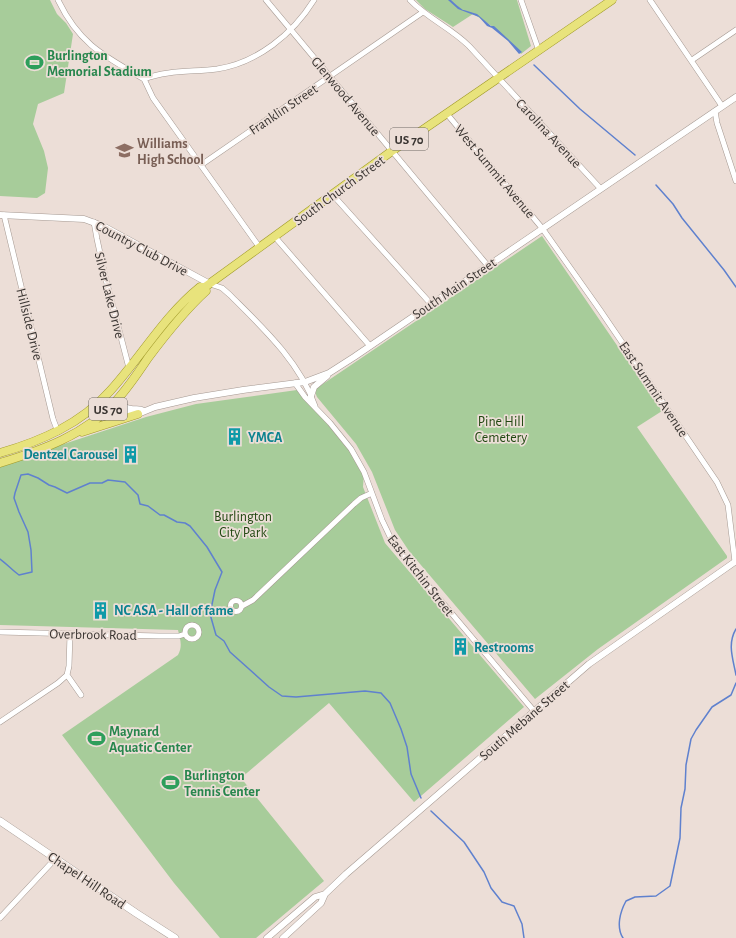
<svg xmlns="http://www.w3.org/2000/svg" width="736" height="938" font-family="'Alegreya Sans',sans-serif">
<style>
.green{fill:#a7cc9a}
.water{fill:#5f81ce}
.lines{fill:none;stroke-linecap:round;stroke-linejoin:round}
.stream{stroke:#5f81ce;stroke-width:1.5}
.minor-casing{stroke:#a59992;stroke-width:6}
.tertiary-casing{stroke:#a59992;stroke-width:7}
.secondary-casing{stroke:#a59992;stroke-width:8}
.primary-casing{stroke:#a19a2a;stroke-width:9}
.minor{stroke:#fff;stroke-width:5}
.tertiary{stroke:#fff;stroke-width:6}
.secondary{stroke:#fff;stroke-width:7}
.primary{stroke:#e8e37c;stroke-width:8}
.labels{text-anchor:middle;stroke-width:3.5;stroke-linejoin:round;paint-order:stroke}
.shield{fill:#ecded7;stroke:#6f6864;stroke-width:1}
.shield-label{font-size:13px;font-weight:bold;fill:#3a3532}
.leisure-label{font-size:14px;font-weight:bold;fill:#27864d;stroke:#ecded7;text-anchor:start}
.street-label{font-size:14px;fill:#3a3532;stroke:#ecded7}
.education-label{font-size:14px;font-weight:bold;fill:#785e54;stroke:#ecded7;text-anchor:start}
.park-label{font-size:14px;fill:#224812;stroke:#ecded7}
.culture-label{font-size:14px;font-weight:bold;fill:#0d838f;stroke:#ecded7;text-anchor:start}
</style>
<rect width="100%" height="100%" fill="#ecded7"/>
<!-- green -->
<path class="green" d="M0 0H50L57 14 66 23 73 34 64 93 38 104 33 124 44 151 48 168 45 193 37 198 0 196Z
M416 0H517L531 46 521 54C505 37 493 25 473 14L453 27 425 9Z
M542 236 662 411 637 427 727 556V558L598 649 535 699 409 551 395 530 372 472 356 444 317 397 315 392 317 388Z
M297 390 309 404 314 407 351 450 364 472 363 487 385 543 524 707 414 802 329 703 241 778 324 881 256 938H220L174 883 62 735 178 655C183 646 180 639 178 630L0 625V465L146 417 196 404Z"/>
<!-- water -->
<path class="water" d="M448 0H451C455 4 459 7 463 10H464L477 14 491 26H494L522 52 519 54 508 41 492 28 487 26 479 17 458 9Z"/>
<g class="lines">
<!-- stream -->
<path class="stream" d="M534 65 580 109 635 155
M656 185 673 204 682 218 724 270 736 287
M0 559C7 564 12 570 19 575L32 572 31 550 28 532 19 512 14 498 15 493 21 475 28 474 38 478 49 485 55 487 67 493 90 483H102L108 480 125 482 138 495 140 504 148 506 160 515H164L177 522 185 523 190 526 207 547 222 572 215 590 210 614 216 635 224 641 230 652 269 687 282 696 296 697 365 691 381 693 390 703 401 729 407 747 411 774 421 798
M736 629C727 644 733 659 736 675
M431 811 464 842 484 872 491 888 502 902 514 906 522 924 524 938
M623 938C616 927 620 912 626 901L635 897 656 896 670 886 680 838 681 808 685 789 686 765 691 739 696 730 712 707 731 695 736 683"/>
<defs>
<path id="minor" d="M58 0C79 44 104 56 144 79 167 70 193 72 217 69 257 63 293 34 314 0
M266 0 488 266
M410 0C427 18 451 28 469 46L600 188
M521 0 539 51
M650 0 722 106
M692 60 736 30
M144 79 153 98 260 248
M715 111 717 123 736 181
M447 114 542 228 600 310 717 482 728 505 735 562
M201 165 423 12
M332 194 431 304
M4 215 53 419 58 432
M94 222 97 239 105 276 129 368
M275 237 370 346
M210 284 222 288 230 295C262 327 300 362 315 406
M295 383 305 397 330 423 351 449 364 472 382 520 394 545 534 711
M230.5 606a5.5 5.5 0 1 1 11 0a5.5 5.5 0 1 1-11 0Z
M242 606 253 600 354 504 361 498 372 493
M185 632a7 7 0 1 1 14 0a7 7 0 1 1-14 0Z
M0 632 159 636H179L185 634
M67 675 81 695
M0 722 58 683 67 675 69 666 70 634
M0 918 56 858"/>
<path id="tertiary" d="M0 215 84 219 103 226 210 284
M311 396 314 387 327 376
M144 411C139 408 136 410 131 409 125 408 120 404 114 405L115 409 119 412 126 414H138L155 407 194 398 243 390 305 382 329 373 354 357 736 97
M267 938 315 897 325 894
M283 938 321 903 325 894 346 874 589 664 736 561"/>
<path id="secondary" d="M0 821 136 913 175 938"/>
<path id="primary" d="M82 432 138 414
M0 453C41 441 81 424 110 391 141 357 164 316 200 287H205L392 151 612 0
M0 463C42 450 85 435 115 402 127 389 138 373 148 358 166 334 184 311 206 291L205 287"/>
</defs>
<!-- minor casing -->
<use href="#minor" class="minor-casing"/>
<!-- tertiary casing -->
<use href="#tertiary" class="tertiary-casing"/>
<!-- secondary casing -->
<use href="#secondary" class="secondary-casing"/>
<!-- primary casing -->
<use href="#primary" class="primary-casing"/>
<!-- minor -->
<use href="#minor" class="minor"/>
<!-- tertiary -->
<use href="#tertiary" class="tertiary"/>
<!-- secondary -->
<use href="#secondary" class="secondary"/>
<!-- primary -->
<use href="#primary" class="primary"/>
</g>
<!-- icons -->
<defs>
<symbol id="stadium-bare" viewBox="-9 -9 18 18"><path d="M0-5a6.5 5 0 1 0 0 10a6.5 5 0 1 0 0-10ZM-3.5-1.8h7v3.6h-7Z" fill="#2e9e5b" stroke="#ecded7" stroke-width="2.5" paint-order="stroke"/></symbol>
<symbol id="school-bare" viewBox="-9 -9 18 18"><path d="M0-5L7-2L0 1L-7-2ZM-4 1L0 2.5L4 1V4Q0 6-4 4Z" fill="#8d6e63" stroke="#ecded7" stroke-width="2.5" paint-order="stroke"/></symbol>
<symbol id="building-bare" viewBox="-9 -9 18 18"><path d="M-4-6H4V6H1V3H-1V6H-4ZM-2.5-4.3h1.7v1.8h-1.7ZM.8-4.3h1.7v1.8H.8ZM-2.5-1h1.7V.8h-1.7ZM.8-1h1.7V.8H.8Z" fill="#0f9aa8" stroke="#ecded7" stroke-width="2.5" paint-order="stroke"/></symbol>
</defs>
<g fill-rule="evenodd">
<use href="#stadium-bare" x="22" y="50" width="25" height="25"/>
<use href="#school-bare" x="112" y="138" width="25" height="25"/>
<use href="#building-bare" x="222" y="424" width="25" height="25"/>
<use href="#building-bare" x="118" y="442" width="25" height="25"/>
<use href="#building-bare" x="88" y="598" width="25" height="25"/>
<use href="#building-bare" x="448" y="634" width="25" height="25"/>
<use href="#stadium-bare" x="84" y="726" width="25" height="25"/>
<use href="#stadium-bare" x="158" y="770" width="25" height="25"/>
</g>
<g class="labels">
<!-- shield labels -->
<g class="shield">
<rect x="390" y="128" width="38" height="22" rx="3"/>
<rect x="89" y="398" width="38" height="22" rx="3"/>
</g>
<g class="shield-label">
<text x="409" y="144">US 70</text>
<text x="108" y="414">US 70</text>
</g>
<!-- leisure labels -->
<g class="leisure-label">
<text x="47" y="60">Burlington<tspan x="47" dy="16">Memorial Stadium</tspan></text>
<text x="109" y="736">Maynard<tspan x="109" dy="16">Aquatic Center</tspan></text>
<text x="184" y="780">Burlington<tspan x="184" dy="16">Tennis Center</tspan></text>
</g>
<!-- street labels -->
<g class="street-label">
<text transform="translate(346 96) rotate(50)" y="5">Glenwood Avenue</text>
<text transform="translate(283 109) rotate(-34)" y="5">Franklin Street</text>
<text transform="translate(549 133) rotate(47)" y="5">Carolina Avenue</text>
<text transform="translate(495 171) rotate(50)" y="5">West Summit Avenue</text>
<text transform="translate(339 190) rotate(-36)" y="5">South Church Street</text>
<text transform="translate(142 248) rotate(28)" y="5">Country Club Drive</text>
<text transform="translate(454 288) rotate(-34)" y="5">South Main Street</text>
<text transform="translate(110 295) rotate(76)" y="5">Silver Lake Drive</text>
<text transform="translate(30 324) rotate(76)" y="5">Hillside Drive</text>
<text transform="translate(654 389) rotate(56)" y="5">East Summit Avenue</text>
<text transform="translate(421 575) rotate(52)" y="5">East Kitchin Street</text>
<text transform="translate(93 634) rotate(1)" y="5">Overbrook Road</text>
<text transform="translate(524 720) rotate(-41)" y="5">South Mebane Street</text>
<text transform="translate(87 880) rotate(34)" y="5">Chapel Hill Road</text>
</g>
<!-- education labels -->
<g class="education-label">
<text x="137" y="148">Williams<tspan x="137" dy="16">High School</tspan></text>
</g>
<!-- park labels -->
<g class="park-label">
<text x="501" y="426">Pine Hill<tspan x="501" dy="16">Cemetery</tspan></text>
<text x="243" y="521">Burlington<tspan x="243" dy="16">City Park</tspan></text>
</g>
<!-- culture labels -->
<g class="culture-label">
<text x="248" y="442">YMCA</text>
<text x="118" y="459" text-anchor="end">Dentzel Carousel</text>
<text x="114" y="615">NC ASA - Hall of fame</text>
<text x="474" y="652">Restrooms</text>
</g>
</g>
</svg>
